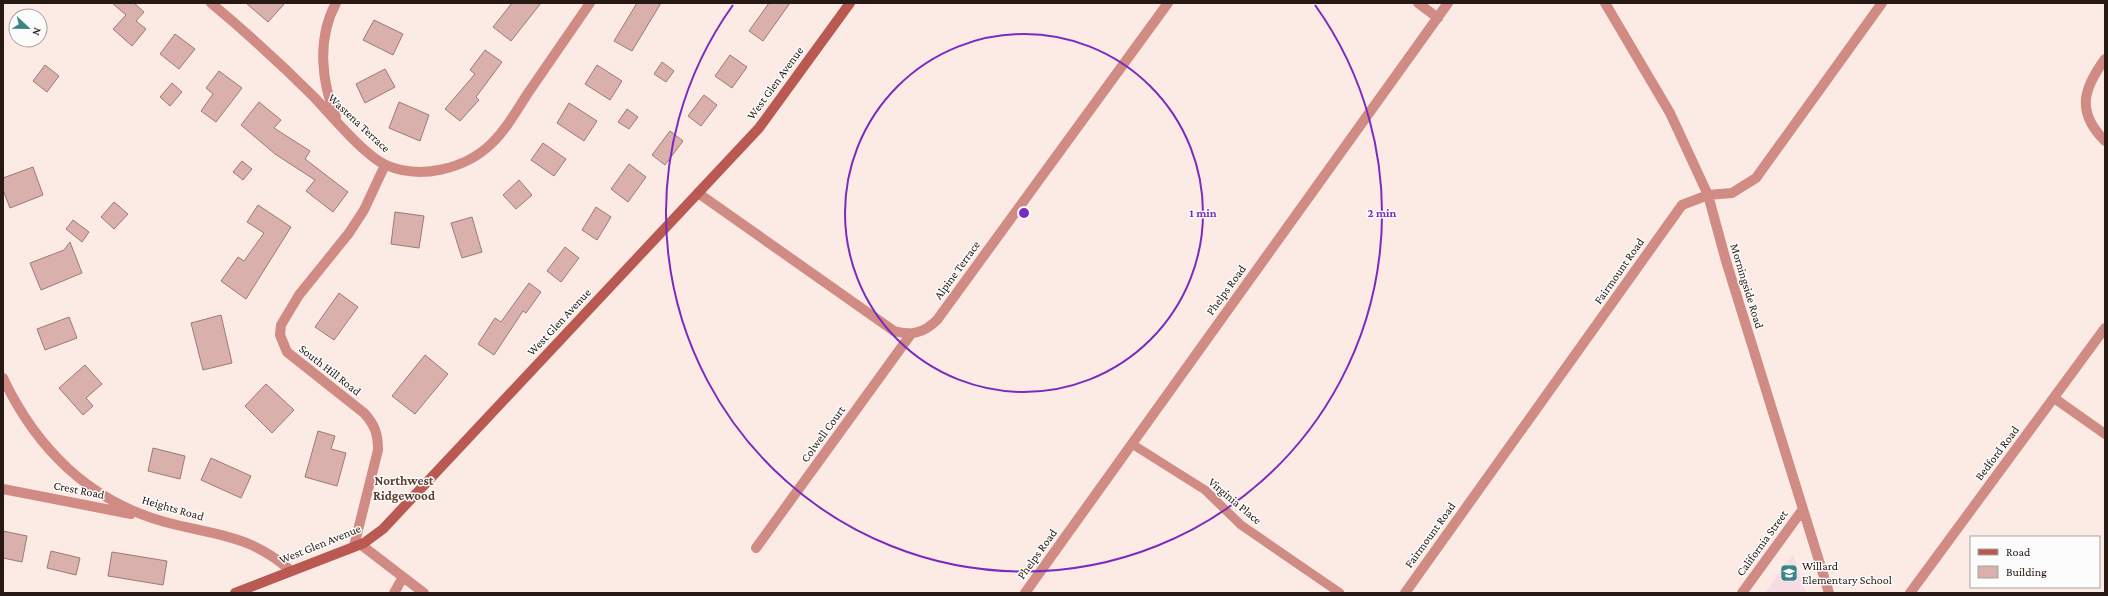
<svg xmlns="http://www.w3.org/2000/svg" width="2108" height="596" font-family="'Crimson Pro',serif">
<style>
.education{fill:#f7dde3}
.building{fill:#dab0ad;stroke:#9f7875}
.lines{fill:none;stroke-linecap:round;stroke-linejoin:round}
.lane{stroke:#d08c84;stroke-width:9}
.street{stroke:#d08c84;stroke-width:10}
.secondary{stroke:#ba5951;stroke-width:10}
.ring{fill:none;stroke:#7b2cbf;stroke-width:2}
.labels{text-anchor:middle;stroke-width:3;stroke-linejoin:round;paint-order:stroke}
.street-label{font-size:12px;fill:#271913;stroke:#fcfcfc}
.poi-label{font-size:12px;fill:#271913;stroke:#fcfcfc;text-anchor:start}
.neighbourhood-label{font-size:13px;font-weight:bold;fill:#5e3f32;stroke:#fcfcfc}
.centre{fill:#7b2cbf;stroke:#fcfcfc;stroke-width:2}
.ring-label{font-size:12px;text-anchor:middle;font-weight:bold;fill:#7b2cbf;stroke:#fcfcfc;stroke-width:3;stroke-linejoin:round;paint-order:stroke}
</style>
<rect width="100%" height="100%" fill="#fbebe4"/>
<!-- education -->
<path class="education" d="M1793 554 1806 593H1765Z"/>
<!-- building -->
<path class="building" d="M112 3H134L144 12 136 21 146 29 132 46 113 29 126 15Z
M246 3H285L268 22Z
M512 3H541L511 41 493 27Z
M637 3H661L632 51 614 41Z
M769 3H790L763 41 749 31Z
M374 20 403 34 393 55 363 40Z
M175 34 195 49 179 69 160 54Z
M485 50 502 62 476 97 479 100 460 121 445 109 475 74 470 70Z
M730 55 747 67 732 88 715 76Z
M662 62 674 71 666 82 654 74Z
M45 65 59 76 47 92 33 81Z
M597 65 622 81 610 100 585 84Z
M385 69 395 87 365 103 356 84Z
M219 71 242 88 216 122 201 111 213 94 206 88Z
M172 83 182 92 170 106 160 97Z
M704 95 717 105 701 126 688 116Z
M259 102 281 120 274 128 310 151 305 159 348 192 333 212 306 191 315 180 275 154 241 125Z
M399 102 429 115 420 141 389 128Z
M569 103 597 121 584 141 557 123Z
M627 109 638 117 629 129 618 122Z
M670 131 683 141 665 165 652 155Z
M543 143 566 159 554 176 531 160Z
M242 161 252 169 243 180 233 172Z
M629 164 646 177 628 202 611 189Z
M33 167 43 195 10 208 3 190V178Z
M519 180 532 195 516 209 503 195Z
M114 202 128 214 114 229 101 217Z
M258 205 291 227 246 299 221 281 238 257 244 261 264 233 247 222Z
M596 207 611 217 597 240 582 230Z
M395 212 424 216 419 248 391 244Z
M472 217 482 252 462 258 451 223Z
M73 220 89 232 82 242 66 229Z
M70 242 82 273 41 290 30 263 64 250Z
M565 247 579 258 561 282 547 271Z
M529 283 541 292 526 313 523 311 494 355 478 344 495 318 501 322Z
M339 293 358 307 334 340 315 327Z
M221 315 232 363 203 370 191 323Z
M69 317 77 338 45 350 37 329Z
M425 355 448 374 415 414 392 396Z
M85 365 102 384 86 398 93 406 83 415 59 388Z
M266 384 294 410 272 433 245 406Z
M318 431 335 436 331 449 346 453 337 486 305 477Z
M153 448 185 456 180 479 148 471Z
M211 458 251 476 241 498 201 480Z
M3 531 27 536 22 562 3 558Z
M51 551 80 558 76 575 47 568Z
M112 552 167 561 163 585 108 576Z"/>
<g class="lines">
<!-- lane -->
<path class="lane" d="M1132 444 1205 490 1241 525 1340 593"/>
<!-- street -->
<path class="street" d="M211 3C247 33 281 64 314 97 331 115 365 156 386 165 420 180 465 169 491 144 506 130 517 110 528 93 549 63 569 33 590 3
M1418 3 1438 18
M1605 3 1670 113 1708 195 1726 261 1829 593
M2105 59C2083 89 2076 112 2105 141
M336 117C321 82 317 38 336 3
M698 193 894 331C911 336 924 333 937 320L1168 3
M3 378C36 448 89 501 165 522 214 535 249 534 290 570
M2054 398 2105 434
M3 489 131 514
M360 544 424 593
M354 546 378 450C378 434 375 425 364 413L287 352 280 335 281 325 299 295 349 233 364 210 385 165
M756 548 911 334
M394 593 403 577
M1025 593 1448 3
M1405 593 1682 205 1708 195 1732 193 1756 178 1882 3
M1742 593 1803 509
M1910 593 2105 328"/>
<!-- secondary -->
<path class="secondary" d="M235 593 364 543 383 529 759 128 850 3"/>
</g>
<!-- distance rings -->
<g class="ring">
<circle cx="1024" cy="213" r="179"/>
<path d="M1315 5A358 358 0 1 1 733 5"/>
</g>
<!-- icons -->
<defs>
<symbol id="school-square" viewBox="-11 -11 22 22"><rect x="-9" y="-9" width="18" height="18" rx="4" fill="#3c8486" stroke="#fcfcfc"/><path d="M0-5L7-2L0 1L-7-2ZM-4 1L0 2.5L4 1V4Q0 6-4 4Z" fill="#fff"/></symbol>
</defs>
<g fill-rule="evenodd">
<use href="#school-square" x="1779" y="563" width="20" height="20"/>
</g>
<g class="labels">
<!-- street labels -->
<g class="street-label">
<text transform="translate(775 83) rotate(-54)" y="4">West Glen Avenue</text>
<text transform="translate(359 123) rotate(43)" y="4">Wastena Terrace</text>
<text transform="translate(957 270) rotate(-54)" y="4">Alpine Terrace</text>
<text transform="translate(1619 271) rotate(-55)" y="4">Fairmount Road</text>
<text transform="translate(1747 286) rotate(73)" y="4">Morningside Road</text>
<text transform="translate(1226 290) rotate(-54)" y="4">Phelps Road</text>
<text transform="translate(559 322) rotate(-47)" y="4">West Glen Avenue</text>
<text transform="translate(330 370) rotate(38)" y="4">South Hill Road</text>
<text transform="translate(823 434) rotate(-54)" y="4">Colwell Court</text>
<text transform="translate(1997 453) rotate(-53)" y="4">Bedford Road</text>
<text transform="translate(79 490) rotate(11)" y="4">Crest Road</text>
<text transform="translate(1235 501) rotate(40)" y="4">Virginia Place</text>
<text transform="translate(173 508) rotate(16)" y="4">Heights Road</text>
<text transform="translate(1430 535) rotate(-54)" y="4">Fairmount Road</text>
<text transform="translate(1762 543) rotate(-54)" y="4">California Street</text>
<text transform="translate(320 544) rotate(-22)" y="4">West Glen Avenue</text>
<text transform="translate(1037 554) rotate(-54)" y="4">Phelps Road</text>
</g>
<!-- poi labels -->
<g class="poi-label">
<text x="1802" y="570">Willard<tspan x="1802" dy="14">Elementary School</tspan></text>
</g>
<!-- neighbourhood labels -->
<g class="neighbourhood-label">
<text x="404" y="485">Northwest<tspan x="404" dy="15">Ridgewood</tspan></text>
</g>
</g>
<circle cx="1024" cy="213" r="6" class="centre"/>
<g class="ring-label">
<text x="1203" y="217">1 min</text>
<text x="1382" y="217">2 min</text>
</g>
<!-- border -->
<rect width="2108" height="596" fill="none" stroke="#271913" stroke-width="8"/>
<!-- legend -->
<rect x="1970" y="536" width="130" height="52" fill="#fcfcfc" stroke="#a7a19f"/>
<rect x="1978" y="549" width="20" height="6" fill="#ba5951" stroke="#a7a19f"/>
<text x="2006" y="556" font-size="12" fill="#271913">Road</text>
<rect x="1978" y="566" width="20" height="12" fill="#dab0ad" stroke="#a7a19f"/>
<text x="2006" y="576" font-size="12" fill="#271913">Building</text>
<!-- north arrow -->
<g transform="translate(28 28) rotate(112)"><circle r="19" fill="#fcfcfc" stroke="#a7a19f"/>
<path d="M0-3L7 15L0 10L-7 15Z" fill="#3c8486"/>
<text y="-6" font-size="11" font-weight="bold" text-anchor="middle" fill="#271913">N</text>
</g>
</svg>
